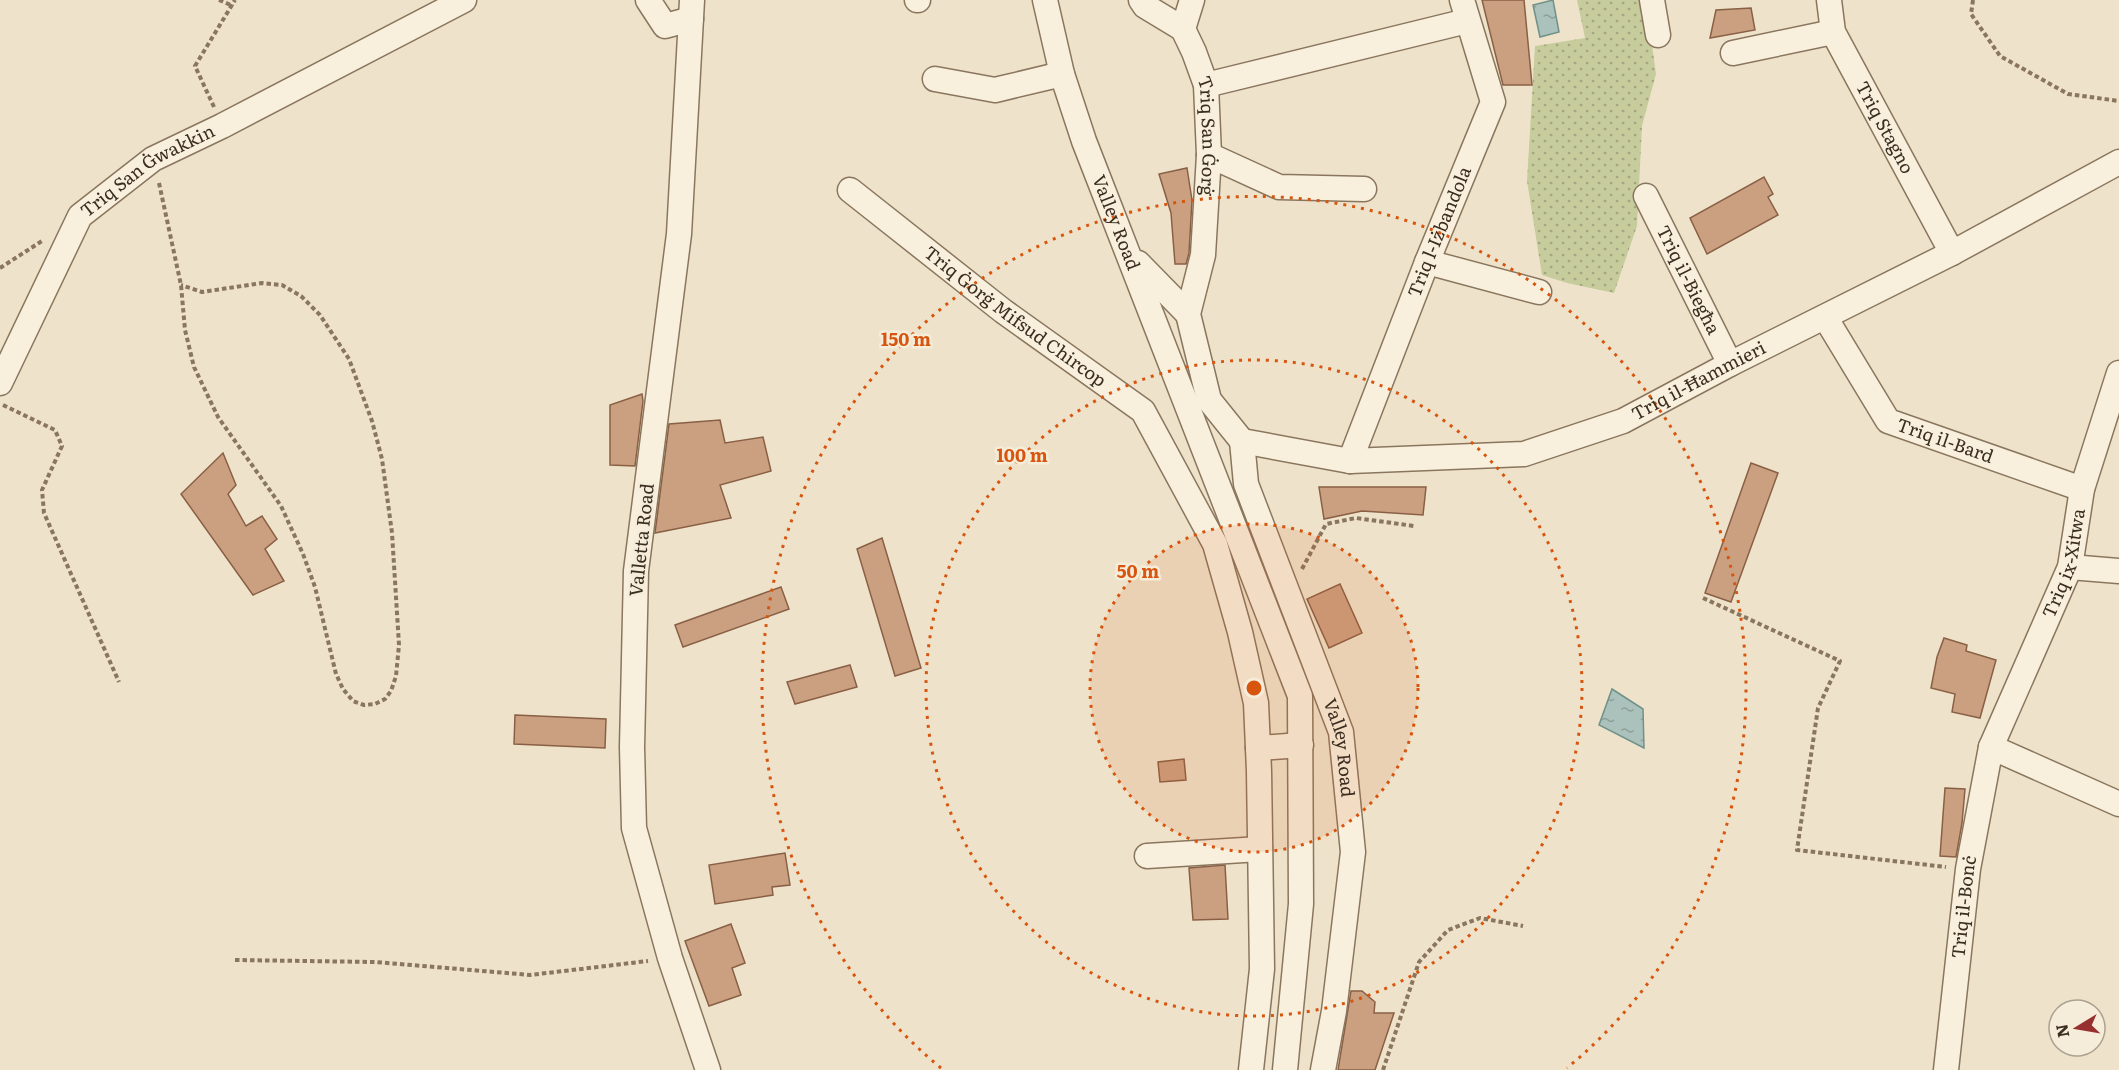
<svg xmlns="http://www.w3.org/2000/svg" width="2119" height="1070" font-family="Literata,serif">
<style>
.grass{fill:url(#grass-dots)}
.water{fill:url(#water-ripples);stroke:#709189;stroke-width:1.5}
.building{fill:#cba081;stroke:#896045;stroke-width:1.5}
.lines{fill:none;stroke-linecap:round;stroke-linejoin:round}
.minor-casing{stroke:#8a765e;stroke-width:27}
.path{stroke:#8a765e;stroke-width:4;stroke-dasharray:4.5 3;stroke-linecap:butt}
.minor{stroke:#f8f0dd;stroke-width:24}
.ring{fill:none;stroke:#d7550e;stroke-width:3;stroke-dasharray:3 6}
.labels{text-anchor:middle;stroke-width:5;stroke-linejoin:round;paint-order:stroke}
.street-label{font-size:18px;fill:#3b2e21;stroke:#f5edd9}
.centre{fill:#d7550e;stroke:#f5edd9;stroke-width:3}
.ring-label{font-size:18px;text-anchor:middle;font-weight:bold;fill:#d7550e;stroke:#f5edd9;stroke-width:5;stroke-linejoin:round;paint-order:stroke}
</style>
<defs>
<pattern id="grass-dots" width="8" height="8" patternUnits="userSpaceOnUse" patternTransform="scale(1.5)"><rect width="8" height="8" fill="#c7cc9d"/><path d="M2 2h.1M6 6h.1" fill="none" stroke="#a3a680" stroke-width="1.8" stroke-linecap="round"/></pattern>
<pattern id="water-ripples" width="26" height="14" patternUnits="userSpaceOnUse" patternTransform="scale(1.5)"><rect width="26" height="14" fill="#aac2bb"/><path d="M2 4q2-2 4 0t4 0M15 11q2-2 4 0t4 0" fill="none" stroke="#8c9e98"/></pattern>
</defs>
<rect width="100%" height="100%" fill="#eee3ca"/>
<!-- grass -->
<path class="grass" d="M1577 0H1646L1656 74 1642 126 1637 226 1614 293 1567 283 1542 275 1527 181 1535 46 1585 38Z"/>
<!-- water -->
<path class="water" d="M1553 0 1559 32 1540 37 1533 5Z
M1612 689 1643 709 1644 748 1599 725Z"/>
<!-- building -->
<path class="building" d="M1482 0H1524L1532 85H1503Z
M1751 8 1755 30 1710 38 1716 10Z
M1187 168 1192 200 1189 253 1186 264H1175L1171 213 1159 174Z
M1764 177 1773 194 1768 197 1778 215 1707 254 1690 218Z
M642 394 643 401 635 466 610 465V405Z
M720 420 725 443 763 437 771 471 720 485 731 518 655 533 669 424Z
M223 453 236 485 228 494 246 526 262 516 277 539 265 549 284 581 253 595 181 494Z
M1751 463 1778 473 1731 602 1705 593Z
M1319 487H1426L1423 515 1362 511 1324 519Z
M882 538 921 668 895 676 857 549Z
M1340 584 1362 633 1329 648 1307 599Z
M781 587 789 609 683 647 675 625Z
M1944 638 1967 645 1966 651 1996 660 1980 718 1952 712 1955 694 1931 688 1937 657Z
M850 665 857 687 795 704 787 682Z
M515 715 606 719 605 748 514 744Z
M1184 759 1186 780 1160 782 1158 762Z
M1945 788 1965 789 1962 823 1956 857 1940 856Z
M785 853 790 885 772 887 773 895 715 904 709 865Z
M1225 865 1228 919 1193 920 1189 868Z
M731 924 745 963 732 968 741 995 709 1006 685 941Z
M1351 991H1362L1375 1002 1374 1013H1394L1375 1070H1338Z"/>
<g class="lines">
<defs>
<g id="minor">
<path d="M648 0 665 26 691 19"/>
<path d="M692 0 679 234 636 571 632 747 634 828 670 958 708 1070"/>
<path d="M917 0H918"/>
<path id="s1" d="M1045 0 1062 74 1084 141 1300 696 1301 904 1285 1070"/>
<path d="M1141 0 1145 6 1183 29"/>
<path id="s2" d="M1192 0 1183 29 1194 52 1206 85 1209 155 1203 255 1188 314 1209 400 1242 441"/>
<path d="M1652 0 1658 35"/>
<path id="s3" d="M1829 0 1833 32 1952 253"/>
<path d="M1733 53 1833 32"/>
<path d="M935 79 995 90 1062 74"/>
<path d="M1206 85 1467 21"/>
<path d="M1209 155 1279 187 1364 189"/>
<path id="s4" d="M850 190 1003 311 1143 411 1215 544 1240 632 1256 703 1259 771 1262 969 1251 1070"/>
<path id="s5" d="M1646 196 1730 364"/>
<path d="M1427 262 1539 292"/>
<path d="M1138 263 1188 314"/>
<path id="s6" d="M1825 317 1888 421 2082 489"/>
<path id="s7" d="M0 383 80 216 153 159 222 126 464 0"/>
<path id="s8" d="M1242 441 1350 461 1524 454 1623 421 1730 364 1952 253 2119 162"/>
<path id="s9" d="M1242 441 1246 484 1341 732 1353 852 1334 1011 1323 1070"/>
<path id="s10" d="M1350 461 1427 262 1493 102 1462 0"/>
<path d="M2070 567 2119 571"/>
<path d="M1991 747 2119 804"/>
<path d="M1258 748 1301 745"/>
<path d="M1147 856 1260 849"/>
<path id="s11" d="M1946 1070 1968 869 1991 747 2070 567 2082 489 2119 373"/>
</g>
</defs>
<!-- minor casing -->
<use href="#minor" class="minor-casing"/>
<!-- path -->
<path class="path" d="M219 0 233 6
M1973 0 1971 14 2000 56 2068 94 2119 101
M214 107 195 66 235 0
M159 183 181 285 185 330 194 367 218 417 281 506 303 554 315 587 336 674 343 689 353 701 364 705 375 704 385 699 391 691 396 676 399 645 392 533 382 459 372 421 349 359 320 315 301 296 282 285 262 283 202 292 181 285
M0 268 42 241
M3 405 55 430 62 446 42 490 44 513 119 682
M1302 569 1326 524 1356 518 1414 526
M1703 598 1840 661 1818 708 1797 850 1946 867
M235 960 375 962 530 975 648 961
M1383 1070 1419 962 1448 930 1480 918 1523 926"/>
<!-- minor -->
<use href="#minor" class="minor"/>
</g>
<!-- distance rings -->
<circle cx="1254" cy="688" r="164" fill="#d7550e" fill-opacity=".12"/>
<g class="ring">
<circle cx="1254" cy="688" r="164"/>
<circle cx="1254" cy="688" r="328"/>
<path d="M941 1068A492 492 0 1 1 1567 1068"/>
</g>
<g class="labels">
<!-- street labels -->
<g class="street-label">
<text dy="6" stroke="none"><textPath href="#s3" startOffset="141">Triq Stagno</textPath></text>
<text dy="6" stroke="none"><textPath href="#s2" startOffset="142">Triq San Ġorġ</textPath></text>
<text dy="6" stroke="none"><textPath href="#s7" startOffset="267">Triq San Ġwakkin</textPath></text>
<text dy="6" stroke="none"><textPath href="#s1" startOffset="234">Valley Road</textPath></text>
<text dy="6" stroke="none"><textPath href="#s10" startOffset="246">Triq l-Iżbandola</textPath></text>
<text dy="6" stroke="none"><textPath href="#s5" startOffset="94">Triq il-Biegħa</textPath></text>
<text dy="6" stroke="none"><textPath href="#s4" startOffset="208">Triq Ġorġ Mifsud Chircop</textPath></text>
<text dy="6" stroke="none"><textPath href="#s8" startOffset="474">Triq il-Ħammieri</textPath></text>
<text dy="6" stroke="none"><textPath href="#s6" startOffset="182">Triq il-Bard</textPath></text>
<text transform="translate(642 540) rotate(-84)" y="6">Valletta Road</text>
<text dy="6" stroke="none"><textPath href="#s11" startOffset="525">Triq ix-Xitwa</textPath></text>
<text dy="6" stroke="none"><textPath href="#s9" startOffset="324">Valley Road</textPath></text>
<text dy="6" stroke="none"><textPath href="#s11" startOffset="164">Triq il-Bonċ</textPath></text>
</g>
</g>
<circle cx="1254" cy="688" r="9" class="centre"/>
<g class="ring-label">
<text x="906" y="346">150 m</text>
<text x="1022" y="462">100 m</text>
<text x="1138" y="578">50 m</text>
</g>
<!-- north arrow -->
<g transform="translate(2077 1028) rotate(259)"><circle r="28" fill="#f5edd9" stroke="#aba18f" stroke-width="1.5"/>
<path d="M0-4.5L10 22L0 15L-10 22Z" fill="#983030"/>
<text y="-9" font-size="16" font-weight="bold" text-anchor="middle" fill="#3b2e21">N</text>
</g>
</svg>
